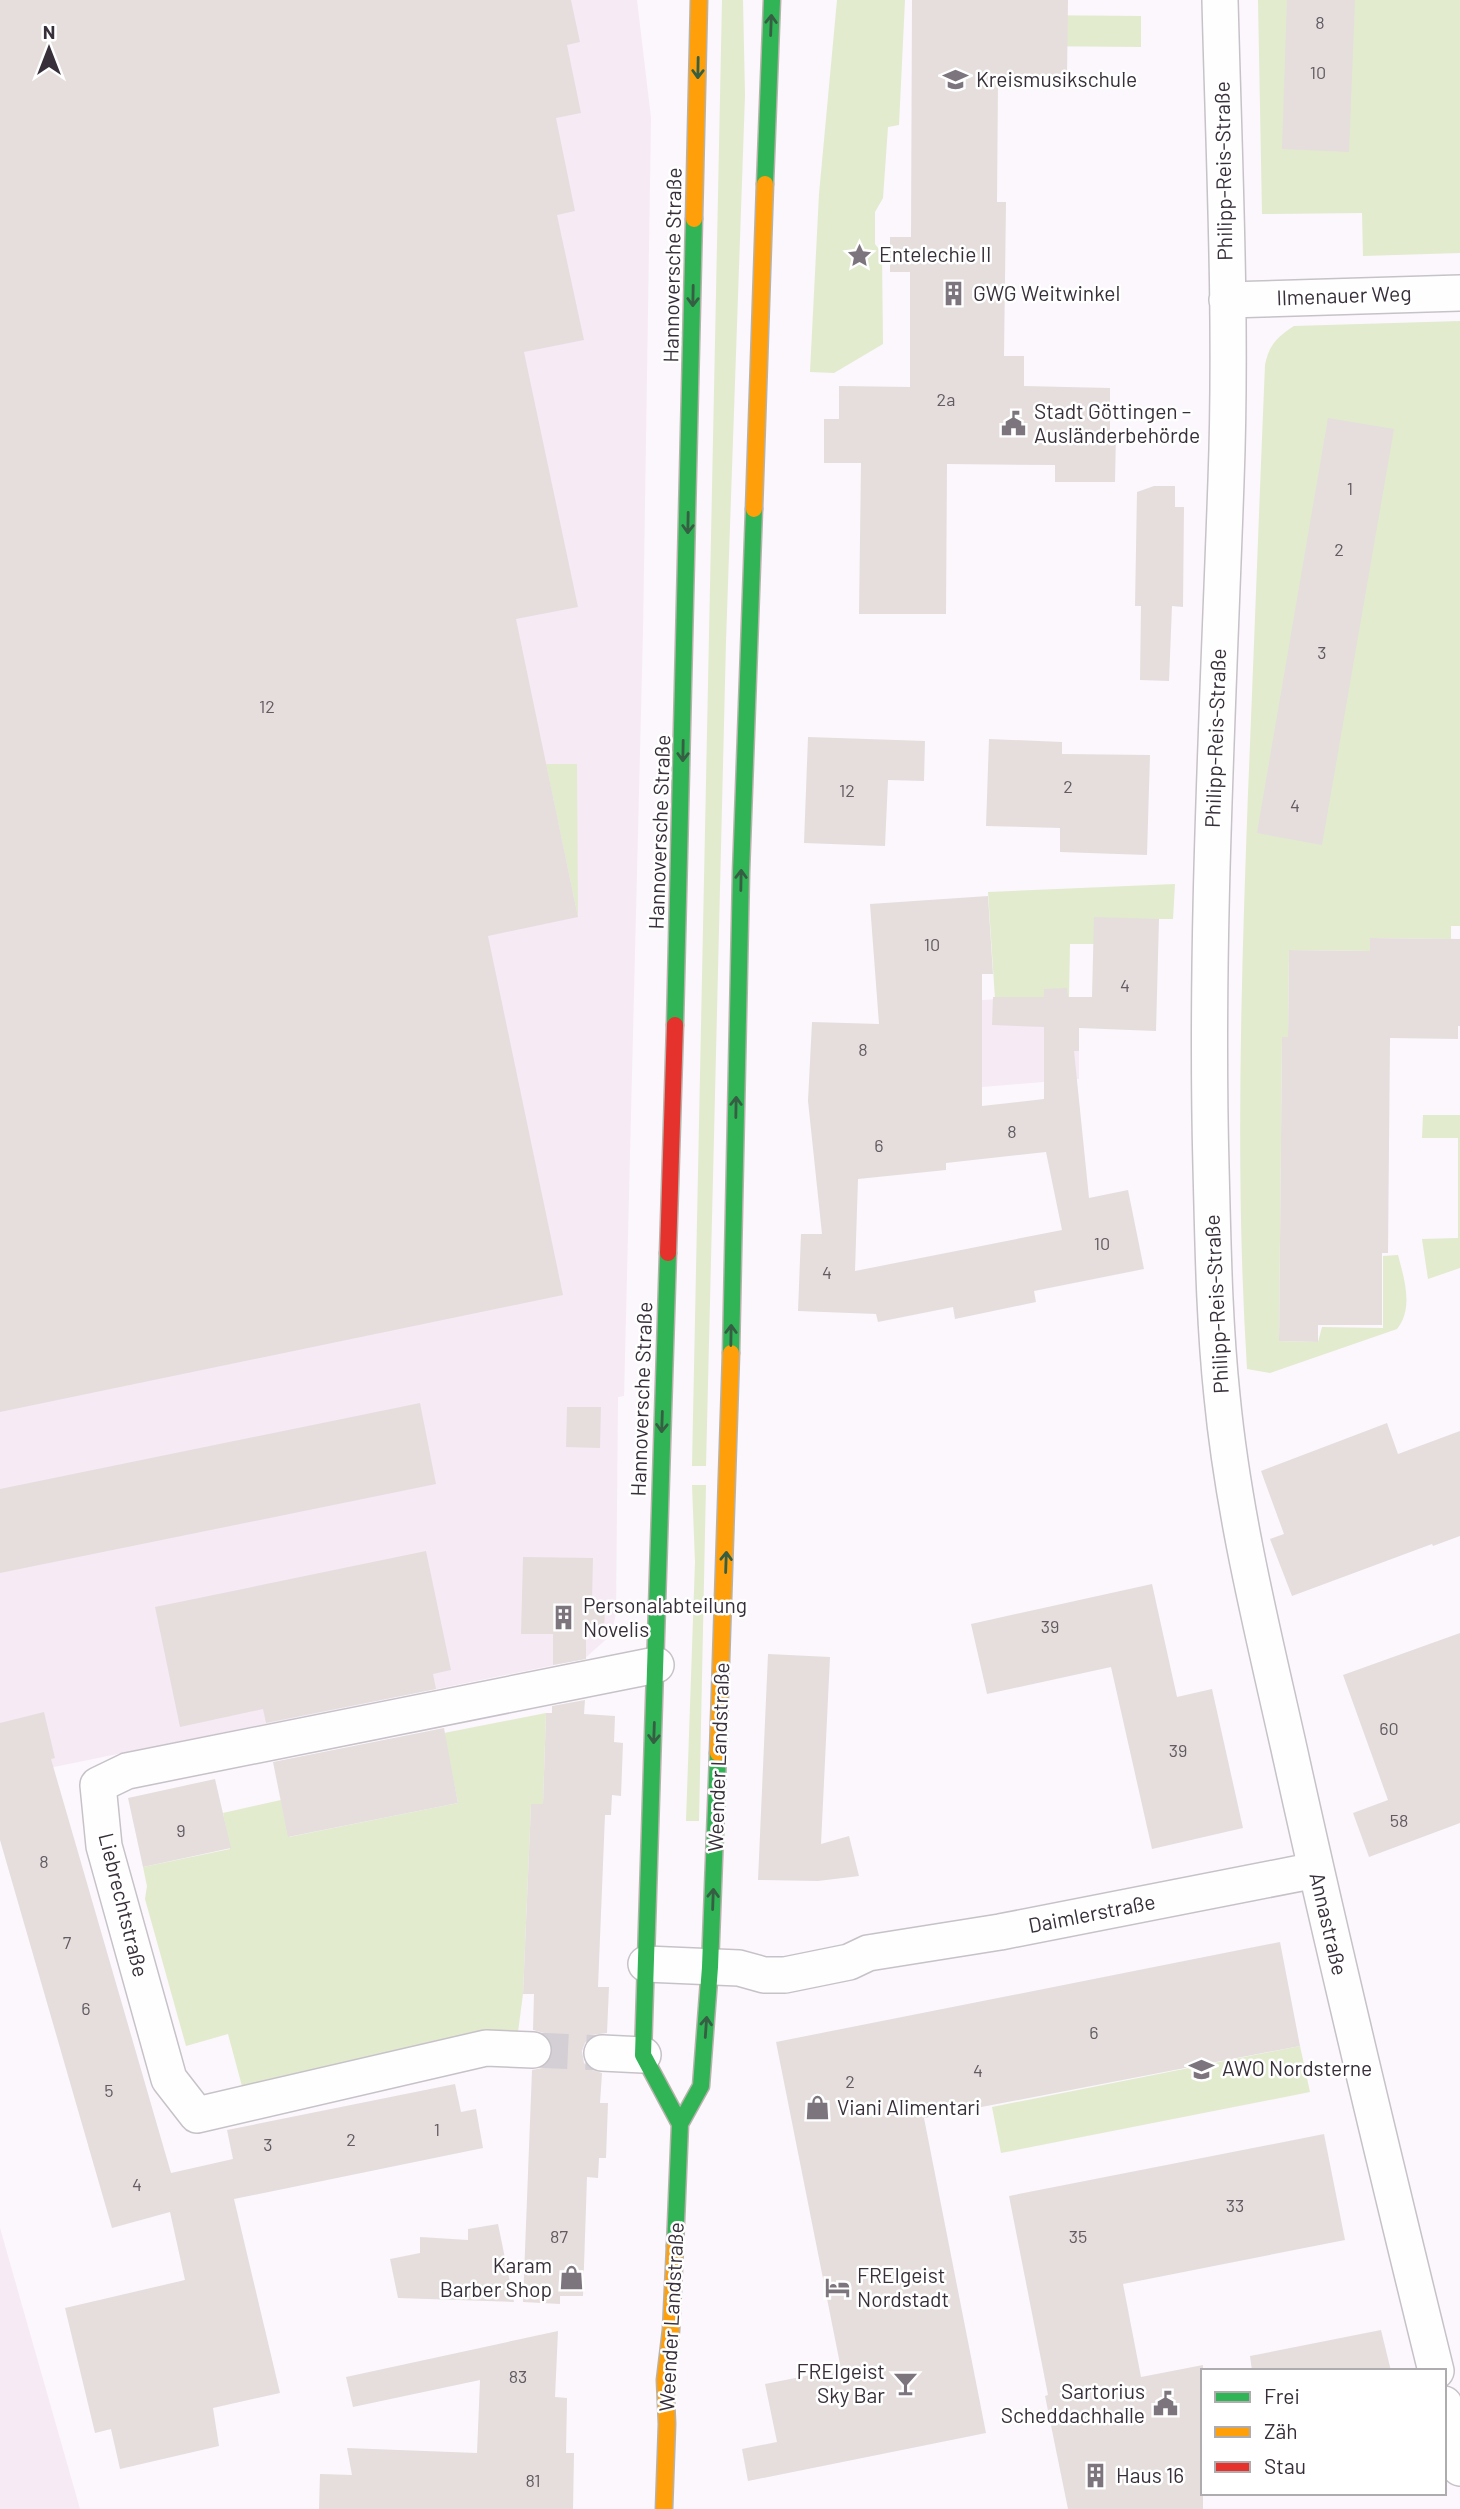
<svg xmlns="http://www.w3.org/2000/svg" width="1460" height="2509" font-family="Barlow,sans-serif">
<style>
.industrial{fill:#f6eaf5}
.green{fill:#e2ebce}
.building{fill:#e5dedd;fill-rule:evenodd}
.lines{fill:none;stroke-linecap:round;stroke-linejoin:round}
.street-tunnel{stroke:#d4cfd5;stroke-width:35;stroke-dasharray:35 18;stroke-linecap:butt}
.street-casing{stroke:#c7c2c8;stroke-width:38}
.fast-casing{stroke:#b7b3ac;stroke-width:19}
.slow-casing{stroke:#b7b3ac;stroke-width:19}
.jam-casing{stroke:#b7b3ac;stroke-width:19}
.street{stroke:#fefeff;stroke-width:35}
.fast{stroke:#30b455;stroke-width:16}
.slow{stroke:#ff9f0a;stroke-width:16}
.jam{stroke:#e5322d;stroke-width:16}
.oneway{stroke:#355e43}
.labels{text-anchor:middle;stroke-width:5;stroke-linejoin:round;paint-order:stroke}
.number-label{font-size:18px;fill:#625b62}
.poi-label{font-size:21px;fill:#372f39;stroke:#fff;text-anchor:start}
.street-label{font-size:21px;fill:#372f39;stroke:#fff}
</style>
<rect width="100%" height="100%" fill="#fbf7fc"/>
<!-- industrial -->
<path class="industrial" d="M0 0H637L651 118 643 630 624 1396 618 1397 616 1613 611 1635 584 1659 0 1778Z
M1044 997H1079V1079L982 1087V1000Z
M0 2228 80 2509H0Z"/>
<!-- green -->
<path class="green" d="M722 0H743L745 95 726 641 706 1466H692Z
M837 0H905L899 125 888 127 883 198 875 212V244L882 253 883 344 834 373 810 372 819 194Z
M1258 0H1460V253L1363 256 1362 213 1262 214Z
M1025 15 1141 16V47L1025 46Z
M1460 321V926H1451V939L1370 938V951L1289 950 1288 1037H1282L1279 1341 1318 1342 1322 1327 1383 1328V1256L1398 1255C1404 1278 1414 1308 1397 1329L1270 1373 1247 1369C1235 1177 1241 985 1248 793 1254 650 1259 508 1265 365 1269 345 1277 337 1294 326Z
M546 764H577L578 917Z
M1175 884 1173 919H1131L1094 944H1070L1069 997 995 999 988 892Z
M1423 1115H1460V1268L1428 1279 1422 1239 1458 1238V1138H1422Z
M692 1485H706L699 1821H686L695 1562Z
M546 1713 543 1804 531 1805 523 1994 518 2032 479 2031 243 2090 228 2034 186 2046 145 1899 147 1886 143 1867 230 1849 223 1813 281 1800 289 1837 458 1803 444 1733Z
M1300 2046 1310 2092 1001 2153 992 2107Z"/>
<!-- building -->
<path class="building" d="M0 0H571L580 42 567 45 581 113 556 118 575 211 557 215 584 340 524 352 578 607 516 619 578 917 488 936 563 1295 0 1412Z
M912 0H1068L1067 77 998 80 997 202H1006L1004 356H1024V386L1110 388V433H1116L1115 482H1055V465L947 464 946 614H859L861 463H824V419H839V386L910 387V272H890V237H911Z
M1287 0H1355L1349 152 1282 149Z
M1328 418 1394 429 1322 845 1257 833Z
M1154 486H1175V507H1184L1183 607 1172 606 1169 681 1140 680 1141 606H1135L1137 492Z
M808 737 925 741 924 781 888 780 885 846 804 843Z
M989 739 1062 742V754L1150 755 1147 855 1060 852V828L986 826Z
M988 896 993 974H982V1106L1044 1099V1027L992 1025 993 997H1044V989L1067 988 1068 997H1092L1094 917 1159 919 1156 1031 1079 1028V1051H1074L1089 1198 1128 1190 1144 1269 1034 1291 1036 1302 955 1319 953 1307 878 1322 876 1314 798 1311 801 1234H822L808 1101 812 1022 879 1024 870 904ZM1046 1152 1062 1230 855 1271 858 1179 946 1170V1163Z
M1370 938 1460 939V1026H1458V1039L1390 1038 1388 1253H1382V1325H1318V1342L1279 1341 1282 1037H1288L1289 950 1370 951Z
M420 1403 436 1484 0 1573V1489Z
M567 1407H601L600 1448 566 1447Z
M1387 1423 1398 1454 1460 1431V1536L1433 1546 1432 1544 1292 1596 1270 1539 1284 1534 1261 1471Z
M426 1551 451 1670 433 1674 436 1689 266 1723 263 1709 180 1727 155 1607Z
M523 1557 593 1558 592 1601 605 1602 604 1636 586 1635V1659L553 1665V1634H521Z
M1152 1584 1177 1697 1212 1689 1243 1828 1152 1849 1111 1667 987 1694 971 1624Z
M1460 1633V1823L1369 1857 1353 1813 1388 1800 1343 1675Z
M768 1654 830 1657 821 1844 849 1836 859 1876 818 1881 758 1880Z
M585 1700 584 1714 615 1716 614 1742 623 1743 621 1796 612 1795 611 1815H605L598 1987H609L607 2033 592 2035 585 2043 582 2051 584 2063 592 2070 602 2073 600 2103H608L606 2158H599L598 2178 587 2177 583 2296H560V2304L523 2302 532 2070 542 2068 550 2061 553 2050 550 2040 544 2033 533 2030 534 1994H523L531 1804H543L546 1713H552V1706Z
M44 1712 55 1758 51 1759 171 2173 233 2159 227 2130 455 2084 461 2112 476 2109 483 2148 234 2199 280 2393 213 2408 219 2446 120 2469 111 2429 95 2433 65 2308 185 2280 170 2212 112 2228 0 1840V1723Z
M444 1728 458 1803 288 1837 273 1762Z
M215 1779 231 1848 143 1867 128 1798Z
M1280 1942 1300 2046 924 2118 986 2433 748 2481 742 2449 777 2442 765 2384 841 2369 776 2042Z
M1324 2134 1345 2240 1123 2284 1141 2377 1203 2365V2509H1068L1045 2396 1048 2395 1009 2196Z
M498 2224 514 2302 398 2298 390 2259 420 2253V2237L468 2240V2229Z
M1381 2330 1391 2371H1252L1250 2356Z
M558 2331 555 2397 567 2398 566 2453H574L573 2509H319L320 2474 352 2475 347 2448 477 2453 480 2380 353 2407 346 2377Z"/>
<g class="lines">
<!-- street-tunnel -->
<path class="street-tunnel" d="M533 2050 602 2053"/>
<defs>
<path id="street" d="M1220 0C1224 160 1232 321 1226 481 1218 710 1205 938 1211 1167 1213 1243 1214 1320 1222 1396 1234 1520 1265 1640 1292 1762 1337 1965 1386 2168 1436 2371
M1227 300 1460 293
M646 1964 739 1968 764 1975H785L849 1962 868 1953 1000 1932 1316 1870
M533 2050 486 2048 197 2115 169 2079 104 1846 98 1785 127 1771 656 1665
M602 2053 643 2055
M1444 2404 1460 2468"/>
<path id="fast" d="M765 184 772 0
M675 1025 694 219
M668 1253 643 2055 680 2124
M731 1353 741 873 754 509
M675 2246 680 2124 701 2086 710 1967 718 1753"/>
<path id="slow" d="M694 219 699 0
M754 509 765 184
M718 1753 731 1353
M664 2509 667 2424 665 2380 671 2330 675 2246"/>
<path id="jam" d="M668 1253 675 1025"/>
</defs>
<!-- street casing -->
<use href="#street" class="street-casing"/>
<!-- fast casing -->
<use href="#fast" class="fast-casing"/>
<!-- slow casing -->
<use href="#slow" class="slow-casing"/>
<!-- jam casing -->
<use href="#jam" class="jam-casing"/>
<!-- street -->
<use href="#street" class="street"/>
<!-- fast -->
<use href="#fast" class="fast"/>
<!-- slow -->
<use href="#slow" class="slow"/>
<!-- jam -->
<use href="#jam" class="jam"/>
</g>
<!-- one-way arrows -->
<defs><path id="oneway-shaft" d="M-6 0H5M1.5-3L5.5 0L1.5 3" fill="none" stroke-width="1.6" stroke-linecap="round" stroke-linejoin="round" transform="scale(1.75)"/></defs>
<g class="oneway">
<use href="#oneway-shaft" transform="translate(771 25) rotate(-88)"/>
<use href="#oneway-shaft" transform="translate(698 68) rotate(91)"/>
<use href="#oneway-shaft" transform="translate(693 296) rotate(91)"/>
<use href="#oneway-shaft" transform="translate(688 523) rotate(91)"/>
<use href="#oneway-shaft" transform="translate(683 751) rotate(91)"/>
<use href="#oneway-shaft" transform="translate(741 880) rotate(-89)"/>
<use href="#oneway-shaft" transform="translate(736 1107) rotate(-89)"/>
<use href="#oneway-shaft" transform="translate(731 1335) rotate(-89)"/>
<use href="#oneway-shaft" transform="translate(662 1422) rotate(92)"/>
<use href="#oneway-shaft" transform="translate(726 1562) rotate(-88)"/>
<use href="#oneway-shaft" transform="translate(654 1733) rotate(92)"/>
<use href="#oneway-shaft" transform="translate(713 1899) rotate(-88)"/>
<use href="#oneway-shaft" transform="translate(706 2027) rotate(-86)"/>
</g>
<!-- icons -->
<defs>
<symbol id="university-bare" viewBox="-9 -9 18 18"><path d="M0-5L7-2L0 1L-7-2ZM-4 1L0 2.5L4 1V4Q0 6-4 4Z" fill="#7c757d" stroke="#fff" stroke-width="2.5" paint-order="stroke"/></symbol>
<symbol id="sight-bare" viewBox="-9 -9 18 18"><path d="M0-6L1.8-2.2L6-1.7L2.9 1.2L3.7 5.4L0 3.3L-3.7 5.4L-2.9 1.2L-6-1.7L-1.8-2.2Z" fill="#7c757d" stroke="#fff" stroke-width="2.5" paint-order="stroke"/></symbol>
<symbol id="building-bare" viewBox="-9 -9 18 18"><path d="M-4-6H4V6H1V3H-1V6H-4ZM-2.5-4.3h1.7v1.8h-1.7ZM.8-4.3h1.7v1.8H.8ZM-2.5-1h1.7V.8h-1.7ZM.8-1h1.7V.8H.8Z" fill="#7c757d" stroke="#fff" stroke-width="2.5" paint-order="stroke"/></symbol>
<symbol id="civic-bare" viewBox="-9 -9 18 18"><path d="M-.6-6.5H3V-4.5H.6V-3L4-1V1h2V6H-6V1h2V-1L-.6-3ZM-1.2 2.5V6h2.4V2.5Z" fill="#7c757d" stroke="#fff" stroke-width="2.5" paint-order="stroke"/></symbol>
<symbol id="school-bare" viewBox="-9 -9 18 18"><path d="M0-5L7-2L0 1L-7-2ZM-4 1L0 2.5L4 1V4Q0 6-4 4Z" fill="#7c757d" stroke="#fff" stroke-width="2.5" paint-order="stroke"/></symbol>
<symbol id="shop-bare" viewBox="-9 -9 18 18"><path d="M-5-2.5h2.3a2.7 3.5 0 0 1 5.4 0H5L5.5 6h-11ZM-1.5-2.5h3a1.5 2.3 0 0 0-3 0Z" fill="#7c757d" stroke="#fff" stroke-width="2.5" paint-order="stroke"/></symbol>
<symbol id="hotel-bare" viewBox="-9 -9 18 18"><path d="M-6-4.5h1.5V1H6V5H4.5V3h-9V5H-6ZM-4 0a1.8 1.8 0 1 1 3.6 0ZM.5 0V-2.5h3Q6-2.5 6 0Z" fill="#7c757d" stroke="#fff" stroke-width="2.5" paint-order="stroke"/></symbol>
<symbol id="bar-bare" viewBox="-9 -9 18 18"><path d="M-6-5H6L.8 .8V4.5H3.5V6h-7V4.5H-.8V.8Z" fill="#7c757d" stroke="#fff" stroke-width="2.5" paint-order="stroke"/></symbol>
</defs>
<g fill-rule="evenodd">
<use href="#university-bare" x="938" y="62" width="35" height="35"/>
<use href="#sight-bare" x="842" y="238" width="35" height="35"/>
<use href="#building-bare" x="936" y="276" width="35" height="35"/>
<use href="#civic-bare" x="996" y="406" width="35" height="35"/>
<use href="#building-bare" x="546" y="1600" width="35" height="35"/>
<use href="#school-bare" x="1184" y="2052" width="35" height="35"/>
<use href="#shop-bare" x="800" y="2090" width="35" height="35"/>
<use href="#shop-bare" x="554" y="2260" width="35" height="35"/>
<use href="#hotel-bare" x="820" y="2270" width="35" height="35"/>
<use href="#bar-bare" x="888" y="2366" width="35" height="35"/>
<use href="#civic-bare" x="1148" y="2386" width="35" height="35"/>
<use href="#building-bare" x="1078" y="2458" width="35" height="35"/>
</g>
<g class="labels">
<!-- number labels -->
<g class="number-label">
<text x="1320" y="29">8</text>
<text x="1318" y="79">10</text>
<text x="946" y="406">2a</text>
<text x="1350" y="495">1</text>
<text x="1339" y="556">2</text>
<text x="1322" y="659">3</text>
<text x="267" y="713">12</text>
<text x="1068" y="793">2</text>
<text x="847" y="797">12</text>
<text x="1295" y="812">4</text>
<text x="932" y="951">10</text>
<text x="1125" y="992">4</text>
<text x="863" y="1056">8</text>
<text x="1012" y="1138">8</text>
<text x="879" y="1152">6</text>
<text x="1102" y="1250">10</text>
<text x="827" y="1279">4</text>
<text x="1050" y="1633">39</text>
<text x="1389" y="1735">60</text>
<text x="1178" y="1757">39</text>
<text x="1399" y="1827">58</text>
<text x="181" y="1837">9</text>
<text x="44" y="1868">8</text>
<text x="67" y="1949">7</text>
<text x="86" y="2015">6</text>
<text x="1094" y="2039">6</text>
<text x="978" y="2077">4</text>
<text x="850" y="2088">2</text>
<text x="109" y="2097">5</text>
<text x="437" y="2136">1</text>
<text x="351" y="2146">2</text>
<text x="268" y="2151">3</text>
<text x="137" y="2191">4</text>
<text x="1235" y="2212">33</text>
<text x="559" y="2243">87</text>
<text x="1078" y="2243">35</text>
<text x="518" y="2383">83</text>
<text x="533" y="2487">81</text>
</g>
<!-- poi labels -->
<g class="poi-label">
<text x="976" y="87">Kreismusikschule</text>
<text x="879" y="262">Entelechie II</text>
<text x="973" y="301">GWG Weitwinkel</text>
<text x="1034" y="419">Stadt Göttingen –<tspan x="1034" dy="24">Ausländerbehörde</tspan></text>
<text x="583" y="1613">Personalabteilung<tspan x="583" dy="24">Novelis</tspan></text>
<text x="1222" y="2076">AWO Nordsterne</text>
<text x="837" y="2115">Viani Alimentari</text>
<text x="552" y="2273" text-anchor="end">Karam<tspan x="552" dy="24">Barber Shop</tspan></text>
<text x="857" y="2283">FREIgeist<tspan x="857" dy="24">Nordstadt</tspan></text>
<text x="885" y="2379" text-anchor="end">FREIgeist<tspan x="885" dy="24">Sky Bar</tspan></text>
<text x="1145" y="2399" text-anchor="end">Sartorius<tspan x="1145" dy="24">Scheddachhalle</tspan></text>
<text x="1116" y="2483">Haus 16</text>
</g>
<!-- street labels -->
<g class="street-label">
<text transform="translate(1224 171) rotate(-91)" y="7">Philipp-Reis-Straße</text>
<text transform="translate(673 265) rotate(-89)" y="7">Hannoversche Straße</text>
<text transform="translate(1344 296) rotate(-2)" y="7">Ilmenauer Weg</text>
<text transform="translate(1216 738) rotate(-88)" y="7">Philipp-Reis-Straße</text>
<text transform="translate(660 832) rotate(-88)" y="7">Hannoversche Straße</text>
<text transform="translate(1217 1304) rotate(-93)" y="7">Philipp-Reis-Straße</text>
<text transform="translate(642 1399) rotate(-88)" y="7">Hannoversche Straße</text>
<text transform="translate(719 1757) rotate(-88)" y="7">Weender Landstraße</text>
<text transform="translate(123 1905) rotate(76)" y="7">Liebrechtstraße</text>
<text transform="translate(1092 1914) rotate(-11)" y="7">Daimlerstraße</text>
<text transform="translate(1328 1924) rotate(77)" y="7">Annastraße</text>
<text transform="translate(672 2317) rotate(-87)" y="7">Weender Landstraße</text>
</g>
</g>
<!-- legend -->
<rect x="1201" y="2369" width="245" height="126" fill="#ffffff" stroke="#afacb0" stroke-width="2"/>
<rect x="1215" y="2392" width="35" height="10" fill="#30b455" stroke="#afacb0" stroke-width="2"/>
<text x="1264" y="2404" font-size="21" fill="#372f39">Frei</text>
<rect x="1215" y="2427" width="35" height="10" fill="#ff9f0a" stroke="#afacb0" stroke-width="2"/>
<text x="1264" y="2439" font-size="21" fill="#372f39">Zäh</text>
<rect x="1215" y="2462" width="35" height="10" fill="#e5322d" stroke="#afacb0" stroke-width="2"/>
<text x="1264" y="2474" font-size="21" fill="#372f39">Stau</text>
<!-- north arrow -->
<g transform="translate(49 49)" stroke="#ffffff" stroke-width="5" paint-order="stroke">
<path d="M0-5L12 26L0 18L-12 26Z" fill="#372f39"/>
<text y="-10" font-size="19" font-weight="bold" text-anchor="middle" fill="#372f39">N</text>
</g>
</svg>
